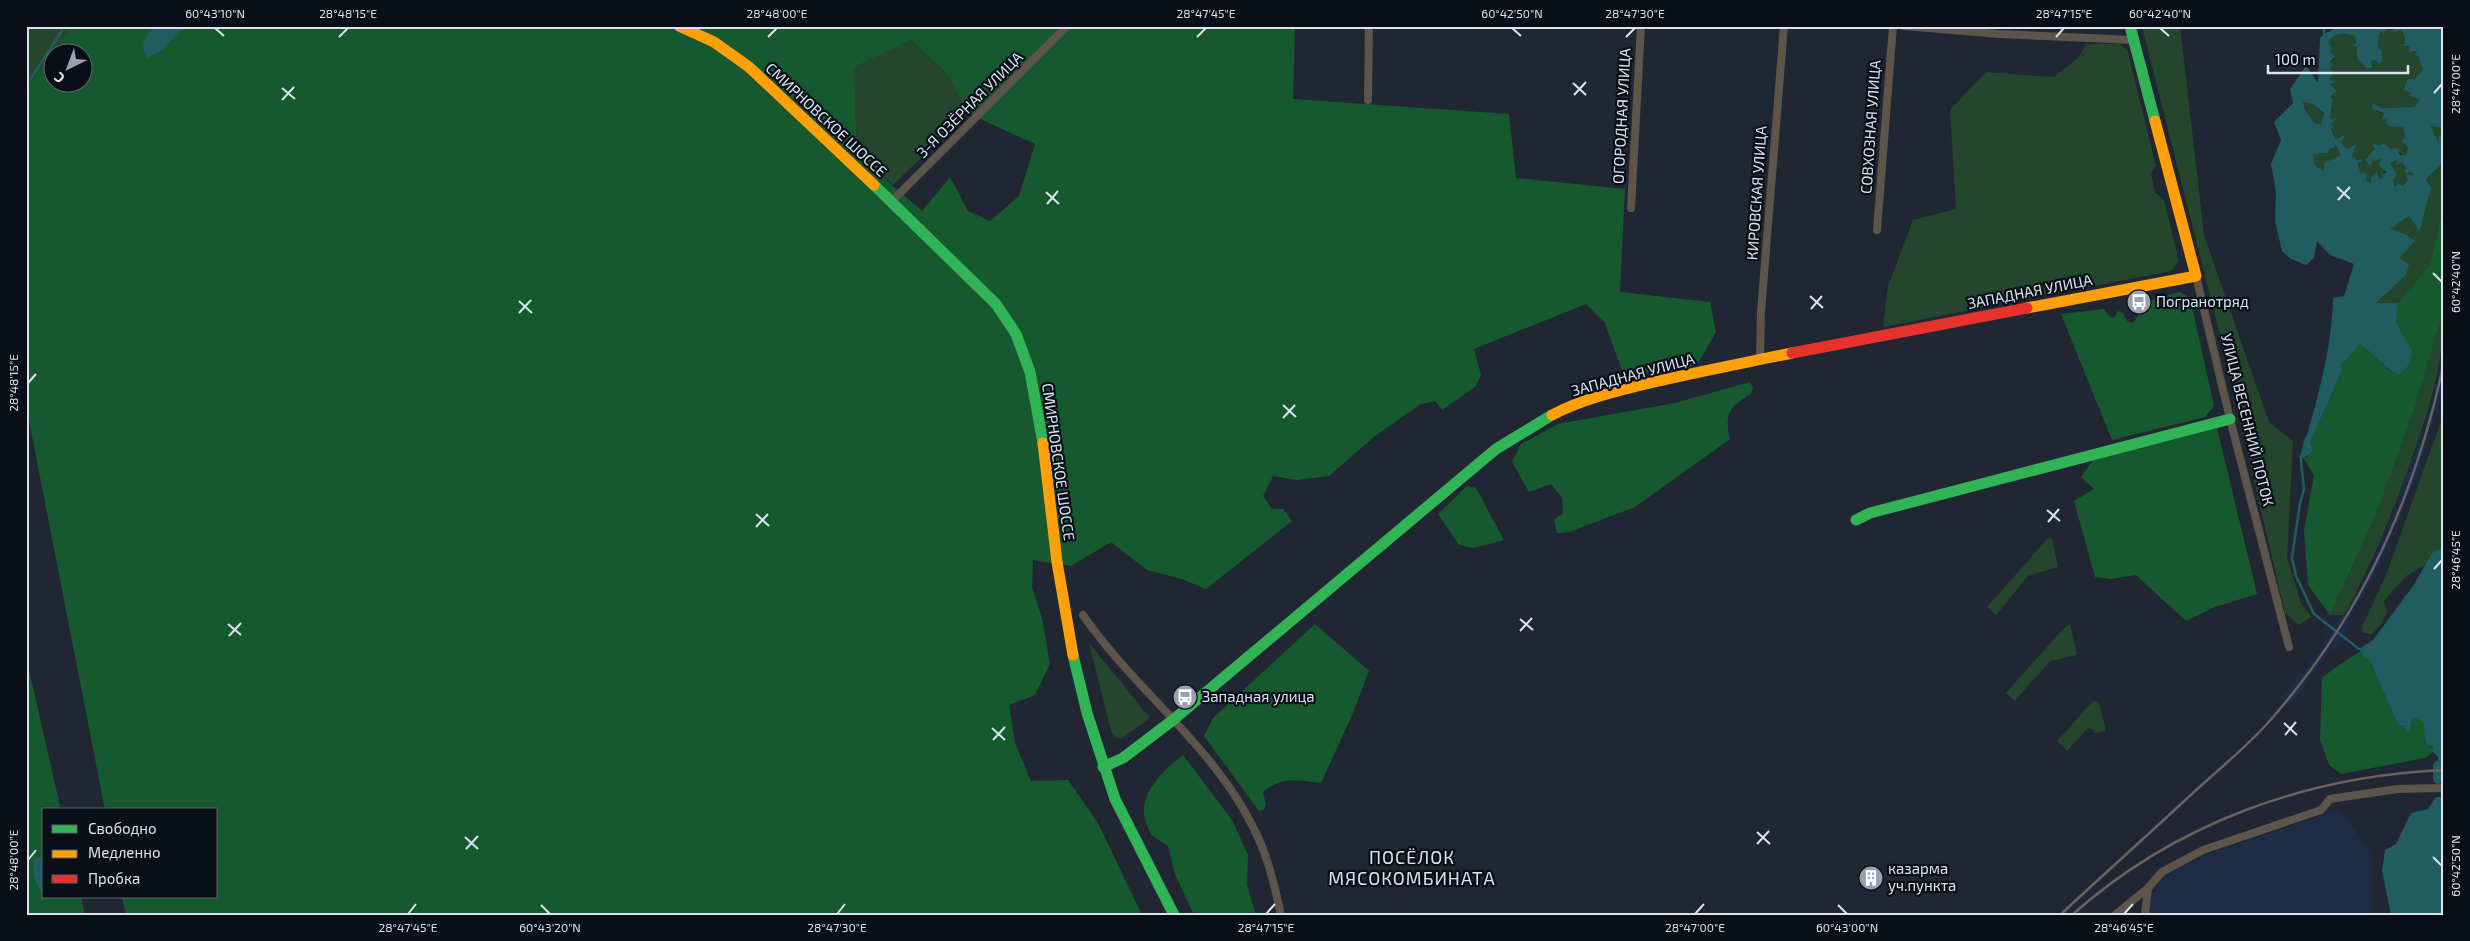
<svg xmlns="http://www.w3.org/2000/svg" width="2470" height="941" font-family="'Exo 2',sans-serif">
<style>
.built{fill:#1e2b44}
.green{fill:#23462d}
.forest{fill:#17592f;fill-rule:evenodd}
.water{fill:#215d60;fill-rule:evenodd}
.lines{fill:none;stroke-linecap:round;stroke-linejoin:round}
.stream{stroke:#215d60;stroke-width:2.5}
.canal{stroke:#215d60;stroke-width:10}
.street{stroke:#5d544c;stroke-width:8}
.fast{stroke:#30b455;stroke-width:11}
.slow{stroke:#ff9f0a;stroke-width:11}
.jam{stroke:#e5322d;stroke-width:11}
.rail{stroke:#686260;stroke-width:2.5}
.ticks{fill:none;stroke:#dbe3f1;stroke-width:2}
.labels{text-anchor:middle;stroke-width:4.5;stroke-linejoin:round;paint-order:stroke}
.street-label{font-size:15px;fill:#dbe3f1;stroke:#090e17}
.poi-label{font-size:15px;fill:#dbe3f1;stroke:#090e17;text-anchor:start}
.quarter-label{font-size:18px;letter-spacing:1px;fill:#dbe3f1;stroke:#090e17}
.neatline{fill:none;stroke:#dbe3f1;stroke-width:2}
.ticks-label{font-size:12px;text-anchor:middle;fill:#dbe3f1}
</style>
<rect width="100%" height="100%" fill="#212732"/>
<!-- built -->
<path class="built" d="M2444 340V383L2438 411 2419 471 2382 562 2350 619 2351 625 2337 649 2330 650 2290 707 2281 698 2324 644V636L2340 616 2344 615 2369 569 2393 514 2431 405Z
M2340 809 2372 853 2373 915H2140L2165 875 2205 855Z"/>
<!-- green -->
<path class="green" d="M26 26H88L71 52H52V82L26 123Z
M2142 26H2180L2204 235 2269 422 2293 441 2287 558 2301 603 2311 617 2299 625 2285 613 2222 343Z
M2394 26 2395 29 2402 30 2405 38 2404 46 2417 50 2423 71 2402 89 2410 91 2420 100 2414 107 2380 108 2373 104 2377 112 2384 113 2382 118 2387 116 2390 127 2403 125 2405 137 2401 141 2408 147 2406 156H2404L2399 152 2379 146 2375 148 2372 161 2383 158 2387 172H2381L2383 177 2380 180 2376 172 2371 183C2362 179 2356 168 2361 159L2357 160 2351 156 2354 144 2347 149 2342 143 2345 135 2336 139 2330 125 2336 118 2331 120C2329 113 2330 98 2334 93L2330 84 2336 82 2329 79 2330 63 2335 59 2330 52 2328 42C2335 31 2343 33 2355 36L2357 41 2352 45 2357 47V58L2367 69 2371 61 2381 56V51L2378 48 2379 34 2382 31 2383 35 2385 29 2390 30Z
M911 40 948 75 967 113 893 185 857 155 854 66Z
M2086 44H2120L2128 52 2156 166 2151 174 2155 192 2164 200 2179 261 2171 271 1883 327 1888 286 1913 220 1956 209 1950 110 1986 72 2054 77 2078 58Z
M2302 102 2313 104 2324 114 2321 125 2314 124Z
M2431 126 2444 128V134H2441L2438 143Z
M2337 145 2342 155 2325 163 2324 171 2315 166 2313 154 2328 153 2330 147Z
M2397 160 2407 168 2404 171H2410L2414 175 2407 176 2408 180 2402 187 2398 184 2395 187 2390 163Z
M2444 162V203L2430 264 2398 303 2376 304C2394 286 2399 258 2405 234L2389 229 2409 216 2419 231C2425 217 2425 203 2432 189L2426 179Z
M2444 310C2444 362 2429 410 2412 458 2393 513 2372 564 2344 615H2330L2377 513 2415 407Z
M2444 413V546L2432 553 2425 565 2406 576 2384 601 2387 612 2380 626 2372 634 2363 633 2362 627 2386 575Z
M2048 538 2052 539 2058 567 2028 576 1996 615 1987 607Z
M2070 624 2077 655 2050 661 2015 701 2006 693 2063 629Z
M1089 643 1150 718 1121 739 1115 737 1111 731Z
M2093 701 2099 702 2106 731 2095 733 2093 729 2088 728 2067 751 2057 741Z"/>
<!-- forest -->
<path class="forest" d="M74 26H1295L1293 99 1509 114 1516 178 1625 189 1620 292 1710 302 1716 332 1697 365 1624 376 1605 323 1586 304 1474 349 1481 375 1475 387 1442 410 1435 401 1421 404 1375 436 1329 476 1297 480 1273 476 1263 496 1272 509H1283L1292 521 1206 589 1182 579 1147 570 1111 542 1071 566 1033 560 1032 587 1042 618 1050 664 1035 695 1009 705 1015 743 1031 781 1068 780 1098 823 1142 915H126L122 897H216V810H105L26 405V88L52 54V82H82V52H54ZM911 40 948 75 967 113 1035 144 1019 196 990 221 968 211 950 177 922 211 857 155 854 67Z
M2444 203V310L2415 407 2377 513 2330 615 2308 585 2304 531 2314 475 2304 459 2314 451 2310 443 2342 371 2341 365 2360 343C2374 354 2383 368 2399 375L2402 332 2395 322 2398 303 2430 264Z
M2180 292 2190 298 2214 406 2205 417 2112 440 2061 314 2104 309 2110 317 2114 318 2118 311 2123 313 2127 321 2133 323 2148 301Z
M1750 382 1753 388 1751 394C1729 407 1724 414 1730 439L1635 507 1569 532 1557 533 1554 520 1563 513 1562 498 1551 484 1529 492 1512 462 1521 444 1558 424 1675 403Z
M2217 428 2257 594 2215 607 2186 621 2136 575 2111 579 2095 577 2074 501 2094 489 2081 477 2093 460Z
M1467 486 1476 488 1504 540 1473 548 1459 545 1438 514Z
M1315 624 1369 671 1352 715 1321 783C1298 780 1282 776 1263 792L1266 805 1264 810 1259 811 1204 736 1213 718Z
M2360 652 2364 658 2370 660 2397 724 2410 730 2413 717 2423 722 2427 743 2433 748V752L2425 758 2341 774 2329 765 2320 739 2322 678C2326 674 2356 653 2360 652Z
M26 657 61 810H44V897H81L85 915H26Z
M1183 755 1232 820 1248 855 1247 885 1256 915H1194L1175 874 1168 846 1151 835C1149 829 1144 820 1144 813 1143 789 1166 768 1183 755Z"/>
<!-- water -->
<path class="water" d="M155 26H184L163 49 148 58C138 45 146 37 155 26Z
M2340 26H2393L2390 29 2385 30 2384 35 2382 31 2379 34 2378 48 2381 50 2383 61 2379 64 2376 60 2371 61 2372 68 2367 69 2357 58V47L2351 45 2356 43 2355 36C2343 33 2336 31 2328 42L2332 48 2330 52 2335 56 2330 62 2332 65 2330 67 2333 74 2329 79 2337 82 2330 84 2337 91 2331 96C2334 104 2329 111 2331 120L2337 118 2330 125 2334 127 2331 129 2336 139 2345 135 2342 143 2347 149 2356 144 2352 156 2357 160 2361 159 2362 161 2358 164 2361 174 2364 173 2367 175 2366 180 2371 183V178L2376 172 2380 179 2383 177 2380 171 2384 174 2387 172 2378 165 2382 159 2372 161 2371 166 2365 160 2375 149 2372 143 2379 146 2384 143 2390 149 2397 148 2400 155H2406L2408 147 2401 141 2405 137 2403 126 2390 127 2386 122 2387 117 2381 121 2384 113 2372 109 2373 103 2380 108 2414 107 2420 100 2409 95 2413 94 2402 89 2404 88 2408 79H2414L2423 70 2418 56 2415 55 2417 51 2408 52 2410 49 2408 46H2404L2405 38 2402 30 2393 32 2394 26H2444V128L2431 126 2438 143 2439 136 2444 134V162L2426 179 2432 189C2425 203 2425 217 2419 231L2409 216 2390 229 2405 234 2415 241 2399 258 2409 265 2406 275 2376 303H2398L2396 322 2412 351 2408 366 2399 375C2383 367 2375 355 2360 344L2341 365 2342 371 2310 443 2314 451 2301 460 2299 457C2304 450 2301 443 2307 435 2320 389 2332 346 2333 298L2344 296 2354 264 2330 255 2317 241 2314 258 2306 265 2291 259 2282 251 2275 221 2276 192 2271 164 2281 140 2274 122 2293 103 2290 89 2306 66 2318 83 2320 38 2324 34ZM2303 102 2313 104 2324 113 2321 125 2314 123 2305 109ZM2336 145 2341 155 2324 163V171L2315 166 2313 154 2328 153 2330 148H2333ZM2397 160V165L2402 163 2406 168 2404 171 2407 174 2410 171 2414 175H2406L2408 180 2403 186 2398 184 2395 187 2393 179 2397 175 2390 163Z
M2444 546V764L2438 766V757L2433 752V747L2426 743 2423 722 2413 717 2410 730 2407 732 2403 726 2397 724 2370 660 2364 658 2359 649 2373 640 2413 586 2432 553Z
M2436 797H2441L2444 805V915H2391L2382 871 2385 850 2396 844 2411 813 2428 809Z
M40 857H44V894C35 884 32 873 34 860Z"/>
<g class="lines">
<!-- stream -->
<path class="stream" d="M2324 34V26
M26 86 65 26
M2301 460 2304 489 2300 503 2292 558 2296 576 2314 614 2359 649"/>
<!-- canal -->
<path class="canal" d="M2438 766V779"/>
<!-- street -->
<path class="street" d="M1904 26 1999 34 2133 40
M1368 100 1369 26
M891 202 1067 26
M1631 208 1641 26
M1877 230 1893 26
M2196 276 2230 419 2289 647
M1760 361 1761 312 1784 26
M1083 615C1134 689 1211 744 1252 825 1267 853 1274 883 1281 915
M2115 915 2148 888 2162 872 2203 850 2321 810 2330 799 2397 789 2444 788
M2145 915 2148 888"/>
<!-- fast -->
<path class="fast" d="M2130 26 2155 121
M874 185 996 304 1016 334 1030 372 1043 443
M1856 520 1870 513 2230 419
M1073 655 1087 713 1115 799 1174 915
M1103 767 1123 758 1173 720 1496 449 1552 415"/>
<!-- slow -->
<path class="slow" d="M679 26 714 42 749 67 874 185
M2027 308 2196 276 2155 121
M1552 415C1582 399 1617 391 1650 383 1697 372 1744 363 1792 353
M1043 443 1057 562 1073 655"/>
<!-- jam -->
<path class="jam" d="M1792 353 2027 308"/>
<!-- rail -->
<path class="rail" d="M2060 915C2104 874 2150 833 2194 792 2218 770 2244 749 2266 725 2360 620 2415 499 2444 362
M2072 915C2175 823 2307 776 2444 770"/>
</g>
<!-- ticks -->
<path class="ticks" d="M215 28 224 36M1512 28 1521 36M2160 28 2169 36M339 37 348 28M768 37 777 28M1197 37 1206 28M1626 37 1635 28M2056 37 2064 28M1573 83 1586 95M282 88 295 99M2434 93 2442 84M1574 95 1586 82M282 100 294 87M2337 187 2350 199M1046 192 1059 204M2338 200 2350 187M1047 204 1058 191M2433 273 2442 282M1810 296 1823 308M519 301 532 313M1811 309 1822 296M519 313 531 300M28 383 36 374M1283 405 1296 417M1283 418 1295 405M2047 510 2060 521M756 514 769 526M2048 522 2059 509M756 527 768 514M2434 569 2442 560M1520 619 1533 630M228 624 241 635M1520 631 1532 618M229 636 241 623M2284 723 2297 735M992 728 1005 740M2285 735 2296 722M993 740 1005 727M1757 832 1770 844M465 837 478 849M1757 844 1769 831M466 849 478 836M2433 857 2442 866M28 860 36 850M541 905 550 914M1838 905 1847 914M408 914 416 904M837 914 845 904M1266 914 1275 904M1695 914 1704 904M2124 914 2133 904"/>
<!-- icons -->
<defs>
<symbol id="bus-disc" viewBox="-11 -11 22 22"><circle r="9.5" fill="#9aa1ae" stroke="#090e17"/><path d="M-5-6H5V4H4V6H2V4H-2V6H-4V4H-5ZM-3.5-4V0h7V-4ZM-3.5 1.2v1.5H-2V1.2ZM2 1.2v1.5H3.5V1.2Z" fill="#fff"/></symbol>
<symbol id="building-disc" viewBox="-11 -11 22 22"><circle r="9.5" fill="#9aa1ae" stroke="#090e17"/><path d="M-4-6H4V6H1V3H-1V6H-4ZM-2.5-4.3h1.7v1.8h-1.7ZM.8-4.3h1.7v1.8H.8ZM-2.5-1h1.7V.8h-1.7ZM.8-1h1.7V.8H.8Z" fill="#fff"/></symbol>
</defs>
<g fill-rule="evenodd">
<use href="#bus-disc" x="2125" y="288" width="28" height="28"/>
<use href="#bus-disc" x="1171" y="683" width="28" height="28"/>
<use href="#building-disc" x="1857" y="864" width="28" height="28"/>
</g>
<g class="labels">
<!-- street labels -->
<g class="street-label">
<text transform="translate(970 105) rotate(-45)" y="5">3-Я ОЗЁРНАЯ УЛИЦА</text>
<text transform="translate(1622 116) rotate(-87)" y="5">ОГОРОДНАЯ УЛИЦА</text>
<text transform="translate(826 120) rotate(43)" y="5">СМИРНОВСКОЕ ШОССЕ</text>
<text transform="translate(1871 127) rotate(-86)" y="5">СОВХОЗНАЯ УЛИЦА</text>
<text transform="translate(1757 193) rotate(-86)" y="5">КИРОВСКАЯ УЛИЦА</text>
<text transform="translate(2030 292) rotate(-11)" y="5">ЗАПАДНАЯ УЛИЦА</text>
<text transform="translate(1633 375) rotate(-15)" y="5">ЗАПАДНАЯ УЛИЦА</text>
<text transform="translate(2247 420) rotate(76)" y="5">УЛИЦА ВЕСЕННИЙ ПОТОК</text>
<text transform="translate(1058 462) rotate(82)" y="5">СМИРНОВСКОЕ ШОССЕ</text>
</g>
<!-- poi labels -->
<g class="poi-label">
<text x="2156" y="307">Погранотряд</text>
<text x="1202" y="702">Западная улица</text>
<text x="1888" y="874">казарма<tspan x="1888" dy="17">уч.пункта</tspan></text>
</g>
<!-- quarter labels -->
<g class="quarter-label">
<text x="1412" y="864">ПОСЁЛОК<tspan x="1412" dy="21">МЯСОКОМБИНАТА</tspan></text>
</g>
</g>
<!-- border -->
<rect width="2470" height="941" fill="none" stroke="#090e17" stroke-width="55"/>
<!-- legend -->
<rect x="42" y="808" width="175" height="90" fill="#090e17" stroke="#5d636e"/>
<rect x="52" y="825" width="25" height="8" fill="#30b455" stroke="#5d636e"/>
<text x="88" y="834" font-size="15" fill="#dbe3f1">Свободно</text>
<rect x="52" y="850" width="25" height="8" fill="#ff9f0a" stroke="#5d636e"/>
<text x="88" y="858" font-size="15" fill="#dbe3f1">Медленно</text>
<rect x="52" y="875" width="25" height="8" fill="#e5322d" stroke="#5d636e"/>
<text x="88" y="884" font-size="15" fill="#dbe3f1">Пробка</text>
<!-- north arrow -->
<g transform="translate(68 68) rotate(222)"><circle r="24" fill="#090e17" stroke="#5d636e"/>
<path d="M0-4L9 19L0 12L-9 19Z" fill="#9aa1ae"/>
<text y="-8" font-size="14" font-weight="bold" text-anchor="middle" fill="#dbe3f1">С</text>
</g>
<!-- scale -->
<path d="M2268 65v8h140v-8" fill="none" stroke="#dbe3f1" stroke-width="2.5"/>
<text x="2275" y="65" font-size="15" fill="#dbe3f1" stroke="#090e17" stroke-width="4" paint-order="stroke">100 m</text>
<rect x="28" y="28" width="2414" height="886" class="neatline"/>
<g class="ticks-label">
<text x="215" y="18">60°43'10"N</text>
<text x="348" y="18">28°48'15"E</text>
<text x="777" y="18">28°48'00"E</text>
<text x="1206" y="18">28°47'45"E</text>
<text x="1512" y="18">60°42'50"N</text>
<text x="1635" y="18">28°47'30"E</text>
<text x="2064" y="18">28°47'15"E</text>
<text x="2160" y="18">60°42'40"N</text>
<text transform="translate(2456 84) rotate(-90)" y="4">28°47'00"E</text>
<text transform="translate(2456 282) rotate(-90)" y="4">60°42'40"N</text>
<text transform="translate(14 383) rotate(-90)" y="4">28°48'15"E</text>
<text transform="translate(2456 560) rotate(-90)" y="4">28°46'45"E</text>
<text transform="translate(14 860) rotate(-90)" y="4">28°48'00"E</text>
<text transform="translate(2456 866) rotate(-90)" y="4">60°42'50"N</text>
<text x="408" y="932">28°47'45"E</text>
<text x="550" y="932">60°43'20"N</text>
<text x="837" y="932">28°47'30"E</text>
<text x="1266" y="932">28°47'15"E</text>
<text x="1695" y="932">28°47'00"E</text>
<text x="1847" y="932">60°43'00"N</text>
<text x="2124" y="932">28°46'45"E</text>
</g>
</svg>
